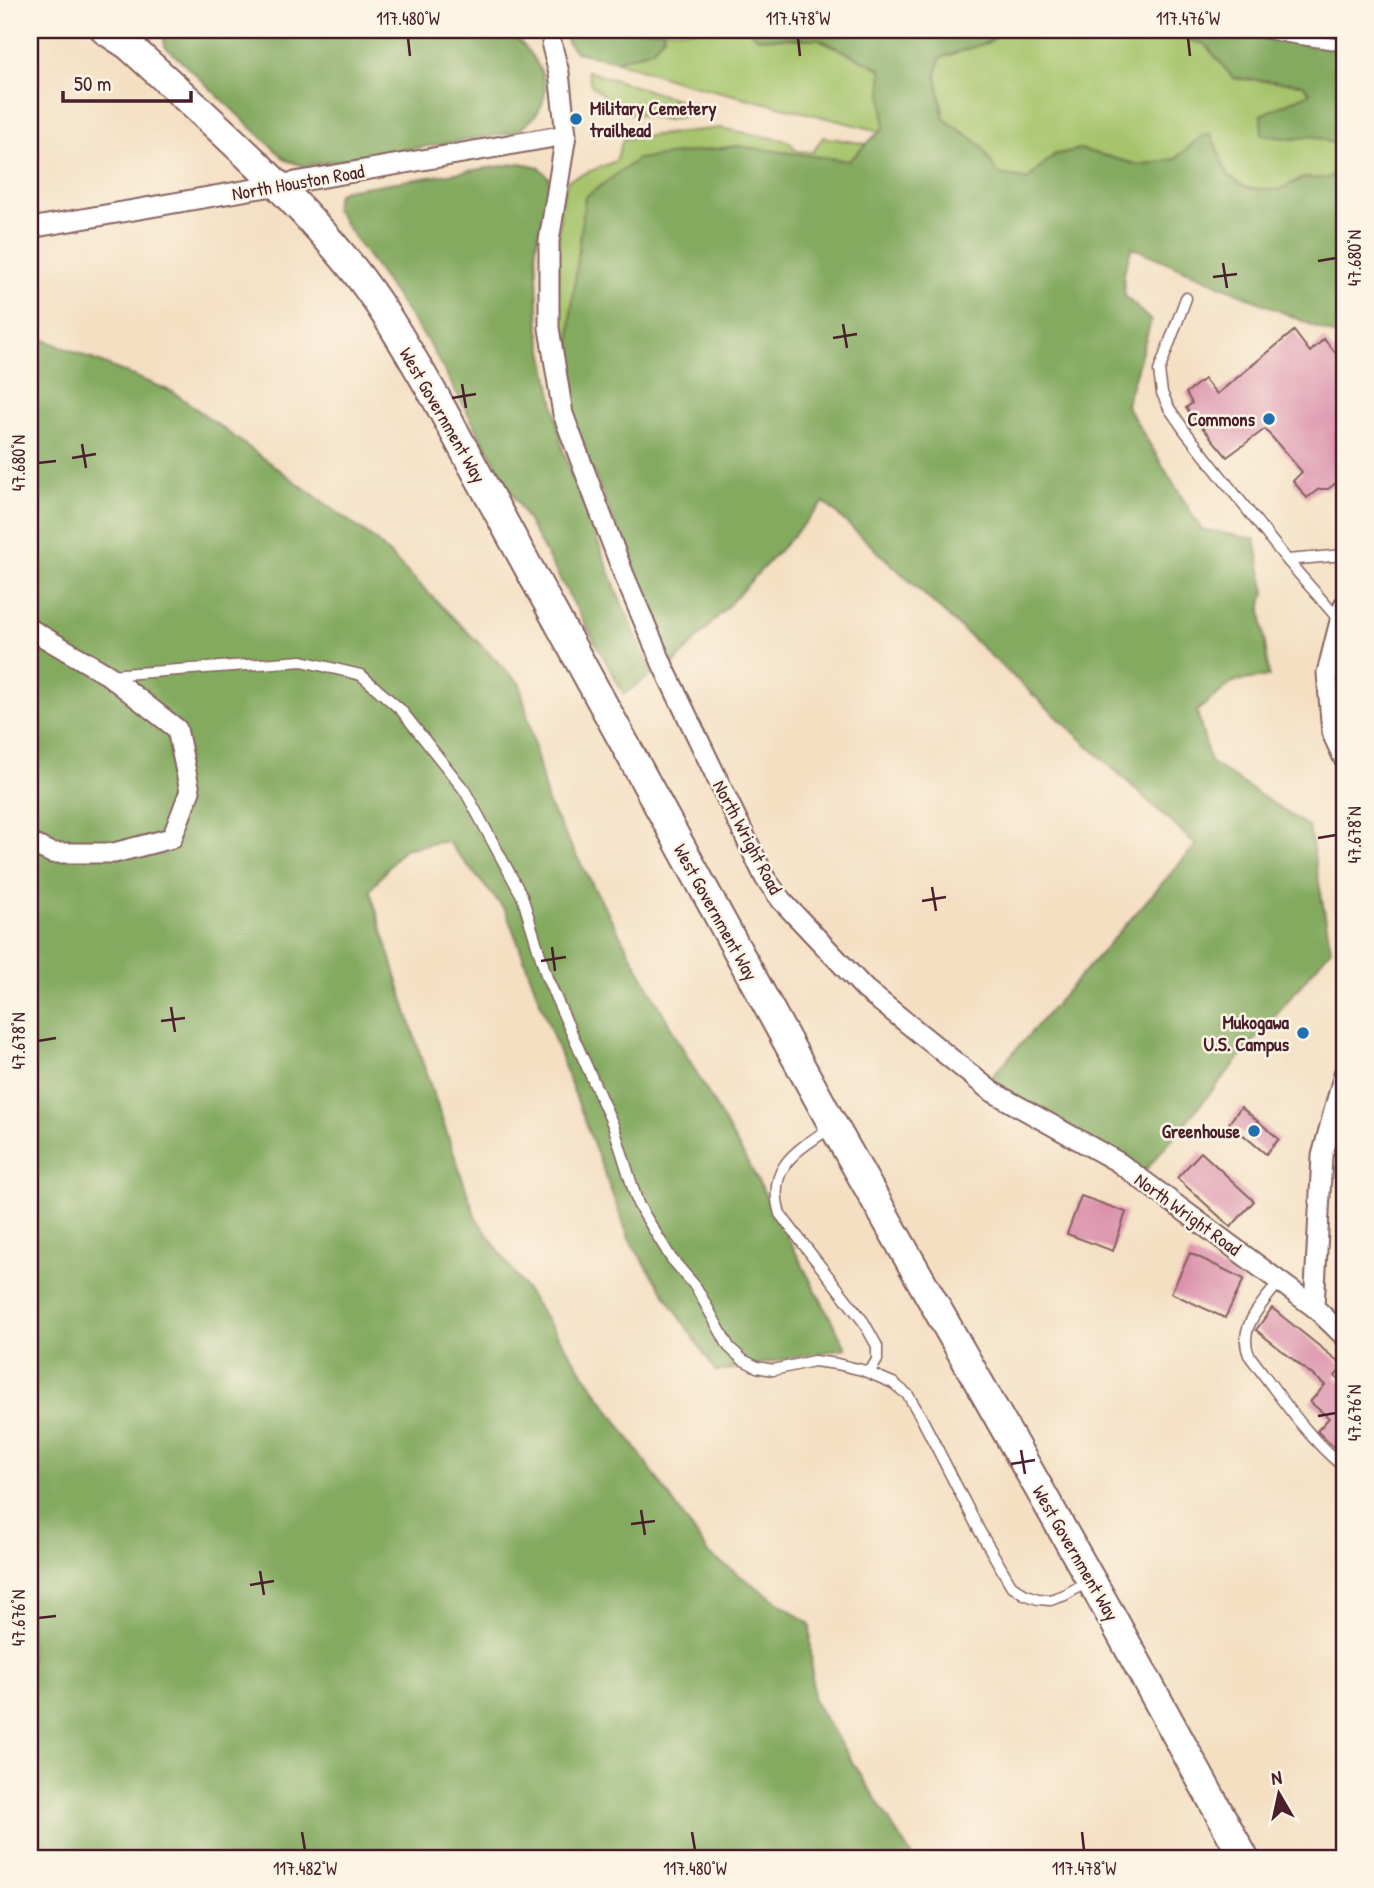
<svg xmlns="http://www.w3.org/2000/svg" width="1374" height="1888" font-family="'Patrick Hand',sans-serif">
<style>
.green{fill:#a6c46c;stroke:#78724c;stroke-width:2}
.forest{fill:#84aa60;stroke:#676446;stroke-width:2}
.building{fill:#db91ac}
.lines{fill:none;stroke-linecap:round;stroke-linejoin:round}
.lane-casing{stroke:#866260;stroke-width:13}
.street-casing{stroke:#866260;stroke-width:23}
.secondary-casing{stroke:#866260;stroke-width:32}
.lane{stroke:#fff;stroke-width:10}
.street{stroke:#fff;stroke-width:19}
.secondary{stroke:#fff;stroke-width:28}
.rail-casing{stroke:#4a1f2b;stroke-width:8}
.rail{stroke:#fcf5e5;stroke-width:5;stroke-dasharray:16;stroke-linecap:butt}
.ticks{fill:none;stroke:#4a1f2b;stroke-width:2.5}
.poi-dot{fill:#1f6fb2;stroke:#fcf5e5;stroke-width:2.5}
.labels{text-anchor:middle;stroke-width:5;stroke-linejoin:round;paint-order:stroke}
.poi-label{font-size:19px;font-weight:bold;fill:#4a1f2b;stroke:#fcf5e5;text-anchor:end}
.street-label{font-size:19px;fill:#4a1f2b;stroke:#fcf5e5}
.neatline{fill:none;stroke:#4a1f2b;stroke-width:2.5}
.ticks-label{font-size:18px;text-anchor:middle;fill:#4a1f2b}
</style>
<rect width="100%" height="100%" fill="#fcf5e5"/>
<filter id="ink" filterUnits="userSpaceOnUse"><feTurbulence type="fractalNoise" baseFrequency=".0143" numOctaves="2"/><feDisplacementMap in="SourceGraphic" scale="14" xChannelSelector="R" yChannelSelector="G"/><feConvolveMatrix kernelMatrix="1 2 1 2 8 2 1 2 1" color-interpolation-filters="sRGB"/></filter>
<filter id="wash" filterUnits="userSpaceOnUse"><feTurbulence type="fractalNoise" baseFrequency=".00686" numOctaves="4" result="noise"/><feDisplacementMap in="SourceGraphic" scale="28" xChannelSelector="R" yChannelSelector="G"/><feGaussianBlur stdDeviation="1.57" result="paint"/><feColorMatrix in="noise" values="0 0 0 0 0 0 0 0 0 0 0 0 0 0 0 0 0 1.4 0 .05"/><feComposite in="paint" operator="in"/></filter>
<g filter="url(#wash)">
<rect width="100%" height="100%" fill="#f4dfc3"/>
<!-- green -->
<path class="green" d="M662 30H748L759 38 819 39 881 69 884 127 879 131 677 81 616 61 652 50 664 36Z
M1003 30H1167L1168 35 1205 44 1233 78 1303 84 1311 94 1261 115 1292 139 1313 136 1333 143 1342 163 1329 178H1303L1278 190 1247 188 1228 176 1211 134 1201 137 1175 159 1139 165 1080 149 1054 155 1027 180 997 173 981 145 944 119 936 75 940 58 989 42Z
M587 71 708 109 669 120 625 112 592 86Z
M720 128 788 141 797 151 813 152 823 137 866 144 850 161 737 146 570 415 555 328 560 207 568 180 616 161 623 139Z"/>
<!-- forest -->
<path class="forest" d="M162 30H506C526 44 554 77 542 104 537 117 527 124 516 132L304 166 286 160 165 46Z
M564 30H662L664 35 652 50 616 61 576 52 567 42Z
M748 30H1003L989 42 940 58 936 75 944 119 981 145 997 173 1027 180 1054 155 1080 149 1139 165 1175 159 1201 137 1211 134 1228 176 1247 188 1278 190 1303 178H1329L1342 163 1333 143 1313 136 1292 139 1262 135 1261 115 1310 93 1303 84 1233 78 1205 44 1167 35V30H1222L1276 41 1344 50V339L1132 247 1123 275 1125 296 1151 321 1126 405 1201 529 1255 539 1265 592 1261 610 1269 676 1233 682 1197 711 1210 762 1309 827 1331 949 1144 1172 989 1080 1196 845 824 502 673 665 570 415 571 314 585 197 638 159 737 146 849 161 884 127 881 69 819 39 758 38Z
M521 163 539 167 549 178 550 188 536 245 539 330 563 450 619 597 653 674 624 694 430 345 334 208 337 195 344 190Z
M30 334 173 392 375 540 520 684 548 804 679 1042 759 1183 846 1348 716 1372 630 1241 506 911 447 841 403 849 370 890 422 1061 476 1218 710 1555 810 1624 813 1700 913 1858H30Z"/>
<g id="blocks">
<!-- building -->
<path class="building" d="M1294 331 1310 352 1324 339 1344 363V480H1340L1328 489H1319L1307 498 1293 481 1302 472 1265 429 1227 457 1186 408 1192 403 1186 393 1204 379 1217 394Z
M1241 1107 1279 1139 1266 1154 1229 1123Z
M1201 1152 1254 1201 1231 1227 1177 1178Z
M1081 1196 1126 1212 1113 1251 1067 1234Z
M1190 1253 1244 1279 1225 1318 1171 1293Z
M1272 1308 1344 1366 1335 1376 1344 1384V1457L1317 1431 1329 1418 1310 1402 1325 1385 1256 1330Z"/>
</g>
</g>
<g filter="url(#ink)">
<use href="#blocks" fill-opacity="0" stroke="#866260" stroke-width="2"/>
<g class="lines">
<defs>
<path id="lane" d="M549 30 552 46
M1250 30 1293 38 1344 45
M1186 298 1159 371 1162 393 1169 408 1185 431 1287 560 1340 621
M1287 560 1344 555
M109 675 302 661 361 675 401 710 465 791 522 896 547 978 613 1125 638 1204 671 1258 696 1287 729 1347 743 1360 757 1367 773 1370 814 1361 837 1364 862 1370 893 1383 908 1395 921 1417 979 1530 1011 1585 1024 1594 1038 1599 1050 1600 1065 1595 1090 1580
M830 1128C796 1151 766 1167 780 1214L863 1321 877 1346V1360L869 1373
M1280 1281C1263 1303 1237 1327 1249 1355 1277 1392 1308 1439 1344 1467"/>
<path id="street" d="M552 46 559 73 566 135 549 241V328L563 414 624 575 664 668 765 878 782 901 865 989 991 1091 1118 1162 1314 1307 1344 1336
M30 228 566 135
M1344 605 1327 673 1332 733 1344 759
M30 629 108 675 177 729 190 791 172 838 114 853H52L30 843
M1314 1307 1322 1156 1344 1074"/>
<path id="secondary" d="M105 30 128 45C207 117 287 187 354 270 386 310 411 357 437 400L829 1118 1114 1621 1244 1858"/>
</defs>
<!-- lane casing -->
<use href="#lane" class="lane-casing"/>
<!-- street casing -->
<use href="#street" class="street-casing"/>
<!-- secondary casing -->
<use href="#secondary" class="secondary-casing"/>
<!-- lane -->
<use href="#lane" class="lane"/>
<!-- street -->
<use href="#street" class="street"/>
<!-- secondary -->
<use href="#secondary" class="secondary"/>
<defs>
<path id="rail" d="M30 1855 34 1858"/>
</defs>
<!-- rail casing -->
<use href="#rail" class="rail-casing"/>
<!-- rail -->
<use href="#rail" class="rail"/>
</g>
</g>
<!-- ticks -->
<path class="ticks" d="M408 38 410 56M798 38 800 56M1188 38 1190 56M1318 261 1336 258M1223 263 1227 288M1213 277 1237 274M843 324 847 348M833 338 857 334M462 384 466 408M452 398 476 394M82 444 86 468M72 458 96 454M38 463 56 461M1318 838 1336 835M932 887 936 911M922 901 946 897M552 947 555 971M541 961 566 957M171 1007 175 1032M161 1021 185 1018M38 1041 56 1038M1318 1416 1336 1413M1021 1450 1025 1474M1011 1464 1035 1460M641 1510 645 1535M631 1524 655 1521M260 1571 264 1595M250 1585 274 1581M38 1618 56 1616M302 1832 305 1850M692 1832 695 1850M1082 1832 1084 1850"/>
<!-- markers -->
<g class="poi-dot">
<circle cx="576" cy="119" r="7"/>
<circle cx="1269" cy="419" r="7"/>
<circle cx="1303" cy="1033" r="7"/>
<circle cx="1254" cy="1131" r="7"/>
</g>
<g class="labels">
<!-- poi labels -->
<g class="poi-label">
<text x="590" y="115" text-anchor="start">Military Cemetery<tspan x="590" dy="22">trailhead</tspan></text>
<text x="1255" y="426">Commons</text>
<text x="1289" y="1029">Mukogawa<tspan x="1289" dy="22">U.S. Campus</tspan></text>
<text x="1240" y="1138">Greenhouse</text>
</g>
<!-- street labels -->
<g class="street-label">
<text transform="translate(298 182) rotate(-10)" y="7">North Houston Road</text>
<text transform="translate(443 415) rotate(60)" y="7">West Government Way</text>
<text transform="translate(748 837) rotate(62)" y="7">North Wright Road</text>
<text transform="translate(716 912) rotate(61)" y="7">West Government Way</text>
<text transform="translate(1188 1214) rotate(36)" y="7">North Wright Road</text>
<text transform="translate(1076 1553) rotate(60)" y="7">West Government Way</text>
</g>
</g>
<!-- margin -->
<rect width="1374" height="1888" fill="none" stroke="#fcf5e5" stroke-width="77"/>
<!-- north arrow -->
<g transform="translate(1279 1794) rotate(351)" stroke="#fcf5e5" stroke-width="5" paint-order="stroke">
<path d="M0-5L12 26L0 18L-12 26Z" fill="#4a1f2b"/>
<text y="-10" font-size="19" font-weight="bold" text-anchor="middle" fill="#4a1f2b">N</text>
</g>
<!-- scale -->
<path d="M63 91v10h128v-10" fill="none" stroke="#4a1f2b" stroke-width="3.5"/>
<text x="74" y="91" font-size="21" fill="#4a1f2b" stroke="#fcf5e5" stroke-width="5" paint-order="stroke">50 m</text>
<rect x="38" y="38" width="1298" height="1812" class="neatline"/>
<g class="ticks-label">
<text x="408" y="25">117.480°W</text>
<text x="798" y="25">117.478°W</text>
<text x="1188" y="25">117.476°W</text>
<text transform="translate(1355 258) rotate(-90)" y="6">47.680°N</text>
<text transform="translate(19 463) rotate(-90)" y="6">47.680°N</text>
<text transform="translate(1355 835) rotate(-90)" y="6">47.678°N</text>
<text transform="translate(19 1041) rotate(-90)" y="6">47.678°N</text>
<text transform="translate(1355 1413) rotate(-90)" y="6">47.676°N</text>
<text transform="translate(19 1618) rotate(-90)" y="6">47.676°N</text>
<text x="305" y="1875">117.482°W</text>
<text x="695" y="1875">117.480°W</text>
<text x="1084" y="1875">117.478°W</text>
</g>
</svg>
